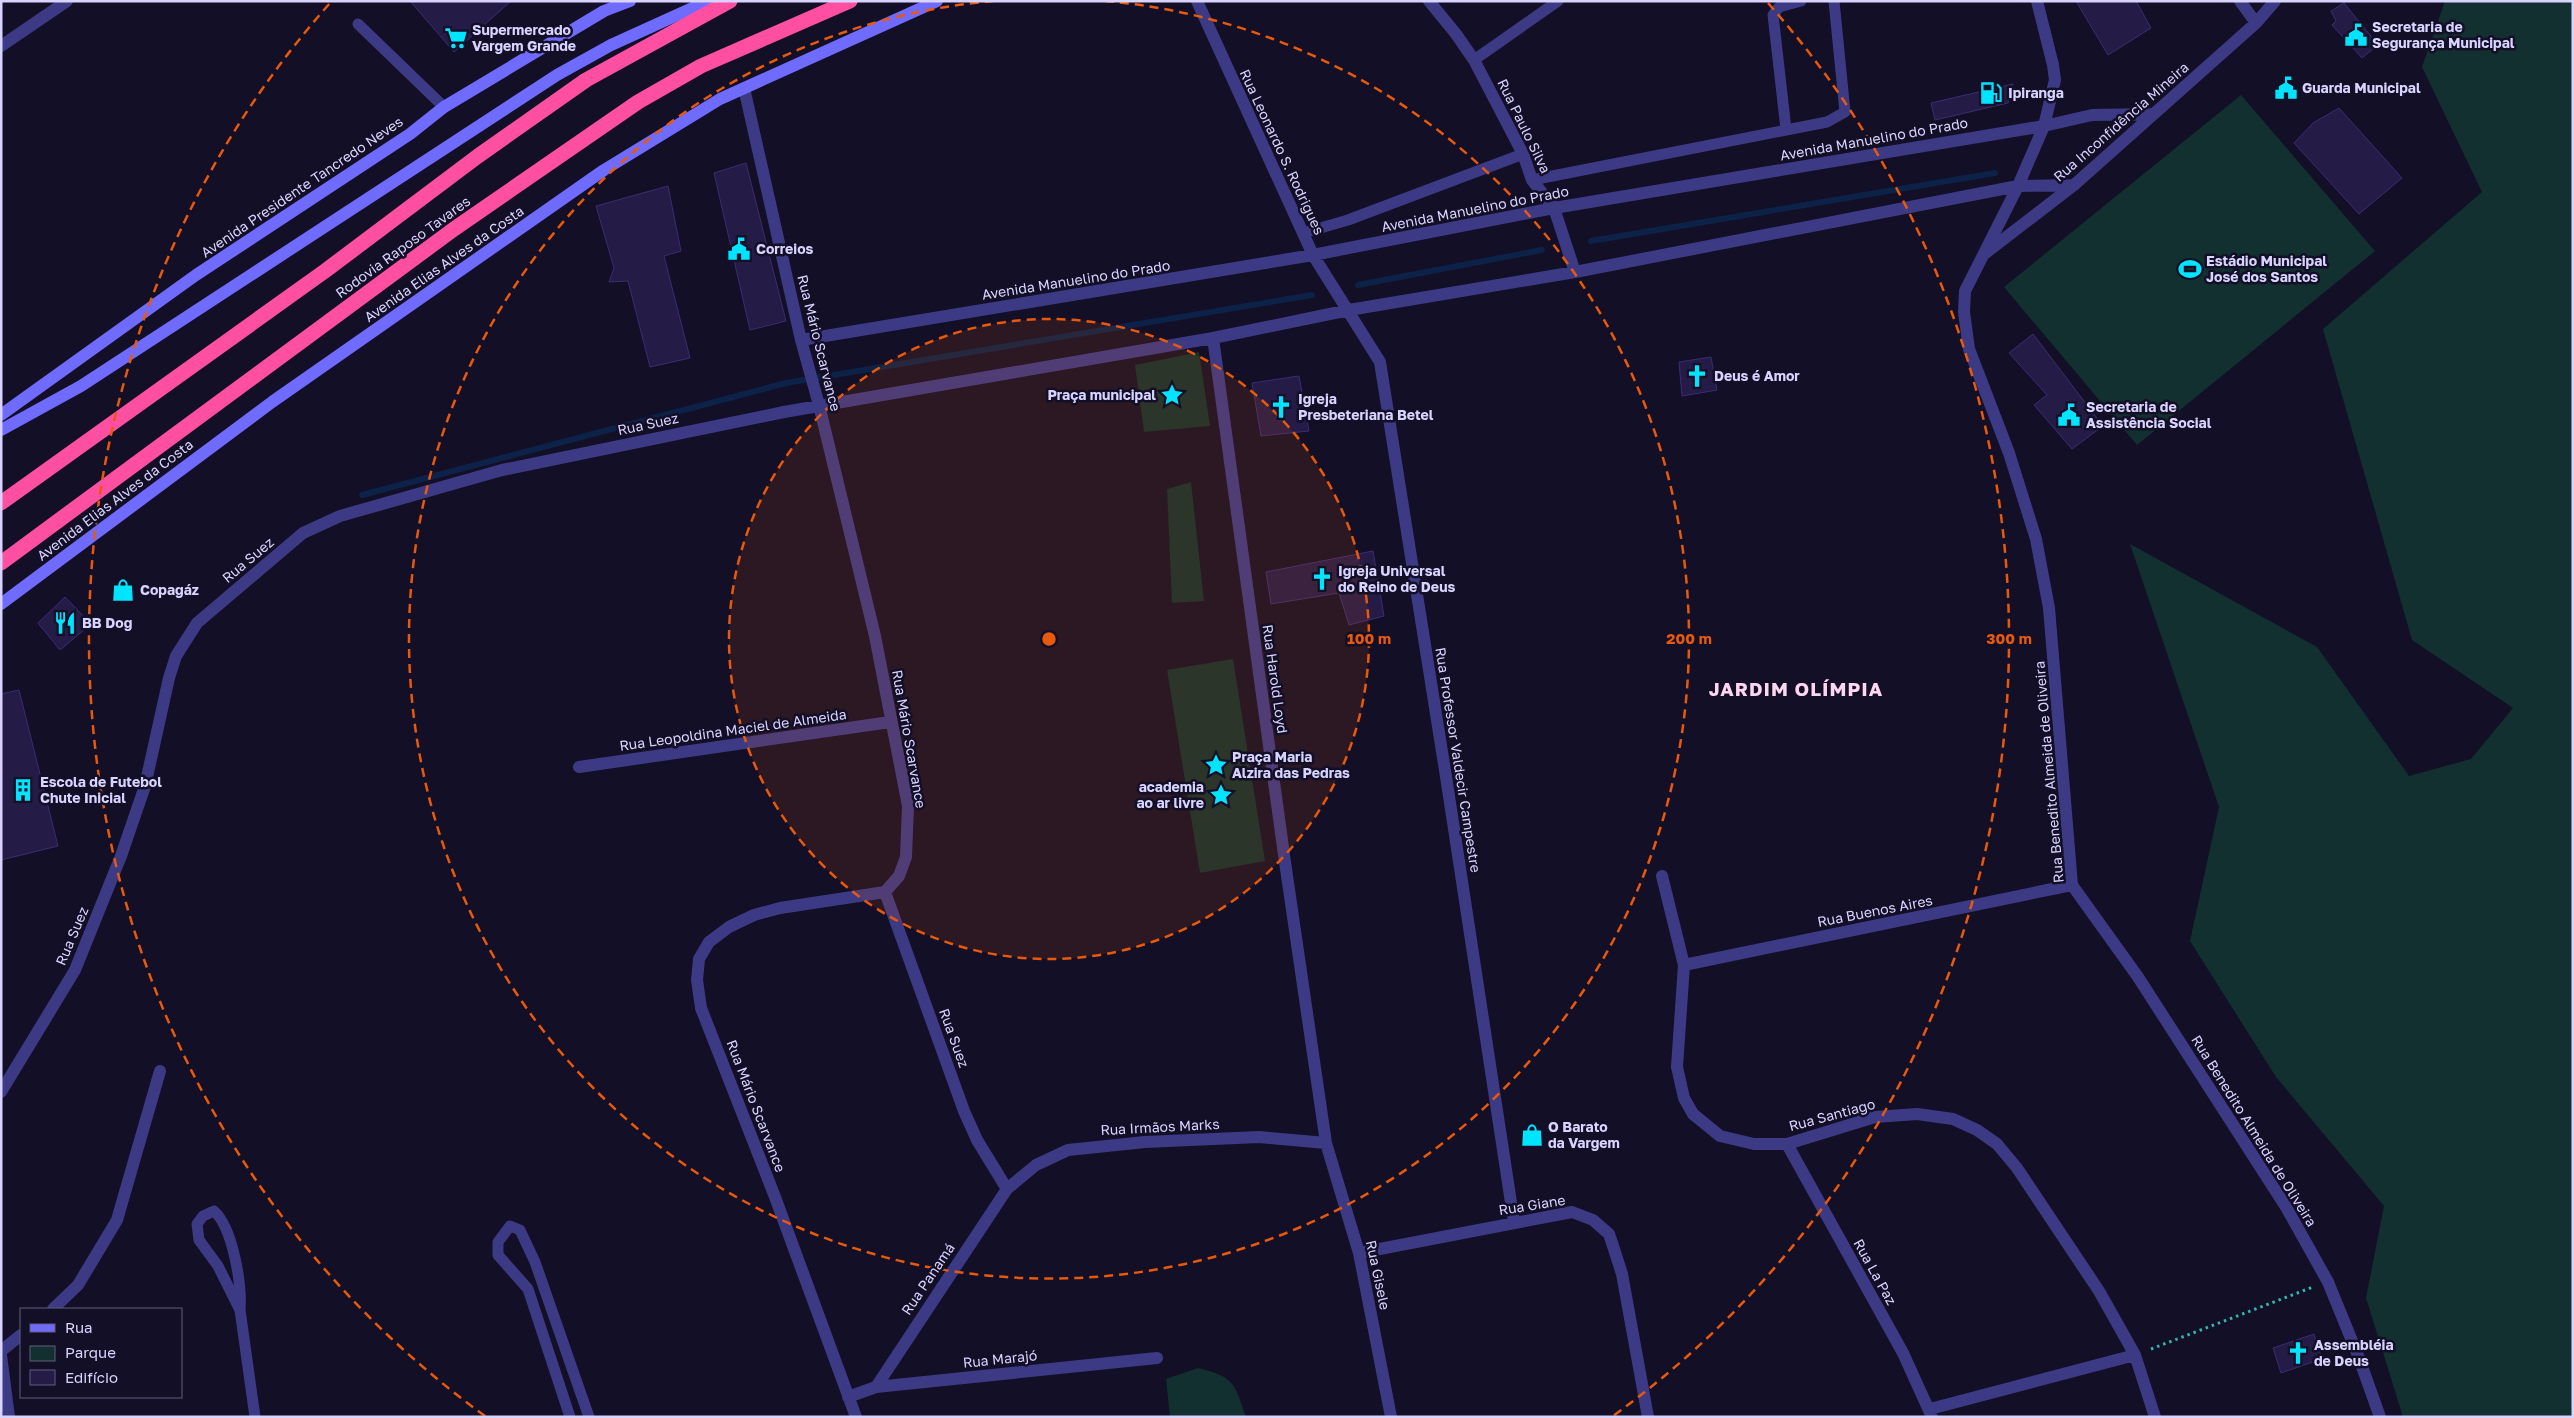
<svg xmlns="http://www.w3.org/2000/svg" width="2574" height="1418" font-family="'Golos Text',sans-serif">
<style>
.green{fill:#12302f}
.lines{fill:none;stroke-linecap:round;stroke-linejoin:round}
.stream{stroke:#0c2248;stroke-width:6}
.building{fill:#241b47;stroke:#3b2d73}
.path{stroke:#2fb8b0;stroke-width:3;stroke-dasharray:2.5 4;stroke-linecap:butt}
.service{stroke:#3d3a85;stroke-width:11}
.minor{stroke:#3d3a85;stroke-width:12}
.secondary{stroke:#6f6bff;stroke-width:12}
.motorway{stroke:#ff4fa3;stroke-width:15}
.ring{fill:none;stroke:#e8590c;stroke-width:2.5;stroke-dasharray:9 6}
.labels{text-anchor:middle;stroke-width:5;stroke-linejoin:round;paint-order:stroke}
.poi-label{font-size:14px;font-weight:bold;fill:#d9d4ff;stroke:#130f26;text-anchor:start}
.street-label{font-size:14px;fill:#d9d4ff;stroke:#130f26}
.district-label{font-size:19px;font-weight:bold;letter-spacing:1px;fill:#ffd6f0;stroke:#130f26}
.centre{fill:#e8590c;stroke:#130f26;stroke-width:2.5}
.ring-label{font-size:15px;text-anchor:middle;font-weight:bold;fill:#e8590c;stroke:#130f26;stroke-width:5;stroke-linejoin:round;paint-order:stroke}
</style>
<rect width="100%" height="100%" fill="#130f26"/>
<!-- green -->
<path class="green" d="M2445 1H2573V1417H2403L2366 1298 2384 1206 2276 1077 2190 941 2219 807 2130 544 2317 647 2409 776 2471 759 2513 708 2412 640 2323 329 2482 192 2422 67Z
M2241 95 2375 251 2137 445 2004 287Z
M1199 352 1210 426 1144 432 1135 365Z
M1191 482 1204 601 1172 603 1167 489Z
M1233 659 1265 861 1200 873 1167 670Z
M1198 1368C1235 1377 1234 1383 1246 1417H1170L1166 1379Z"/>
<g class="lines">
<!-- stream -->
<path class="stream" d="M1591 241 1995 173
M1358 285 1542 250
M362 495 786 383 1312 295"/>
</g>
<!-- building -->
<path class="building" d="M410 1H511L454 52Z
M2076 1H2136L2151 28 2108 55Z
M2344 3 2378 45 2362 58 2332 25 2336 21 2331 11Z
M2013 84 2008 103 1935 120 1931 103Z
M2339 108 2402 178 2359 214 2294 143 2313 123Z
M746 163 786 321 750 330 714 173Z
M668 186 681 251 664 256 690 358 650 367 628 281 609 282 614 268 596 206Z
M2033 334 2103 426 2072 449 2034 405 2047 395 2009 353Z
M1711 357 1717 390 1682 396 1679 362Z
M1299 376 1309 431 1261 436 1252 383Z
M1373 551 1384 616 1349 625 1339 593 1271 604 1266 572Z
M65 597 91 624 60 650 38 623Z
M19 690 58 846 1 860V694Z
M2314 1334 2322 1359 2281 1373 2273 1348Z"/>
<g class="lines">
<!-- path -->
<path class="path" d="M2151 1349 2313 1287"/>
<!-- service -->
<path class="service" d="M358 24 444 107
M1474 60 1558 1
M1786 129 1773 15 1779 7 1801 1
M1532 180 1827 122 1845 112 1834 1
M1303 233 1348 220 1523 154
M240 1310 218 1266 199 1240 197 1224 203 1216 214 1211C233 1228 242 1285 240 1310L255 1417
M570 1417 528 1289 498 1255V1242L510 1226 520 1230 535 1262 589 1417"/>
<!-- minor -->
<path class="minor" d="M1197 1 1313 255 1380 362 1447 783 1514 1222
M1429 1 1456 34 1474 60 1523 154 1532 180 1554 208 1575 272
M2037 1 2053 65 2055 80 2044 126 2018 186 1965 291 1964 312 1969 349 2009 453 2036 539 2049 608 2072 885 2138 977 2286 1207 2328 1282 2359 1358 2380 1417
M2240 1 2256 23
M1 46 67 1
M744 88 801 340 819 405 875 636 908 806 906 857 899 876 885 892 780 908 754 915 729 927 709 942 699 959 697 980 701 1008 775 1197 856 1417
M1983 255 2074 185 2256 23 2275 1
M1213 338 1285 862 1326 1143 1359 1253 1391 1417
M801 340 1313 255 1554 208 2044 126 2092 115 2154 114
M579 767 890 722
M1662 876 1684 965 1677 1067 1684 1098 1693 1114 1720 1136 1754 1144H1787L1875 1117 1917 1114 1953 1119 1977 1130 1997 1144 2017 1168 2099 1291 2135 1355 2155 1417
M885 892 964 1111 977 1140 1007 1189
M1684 965 2072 885
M1 1092 75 970 121 856 145 786 169 678 176 656 197 623 303 533 340 516 502 470 784 412 1213 338 1349 310 1575 272 2018 186 2074 185
M1787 1144 1903 1353 1932 1417
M1359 1253 1572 1212 1593 1220 1609 1234 1615 1252 1622 1274 1648 1417
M53 1309 78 1285 117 1220 160 1071
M1 1351 21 1335
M1 1355 9 1417
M876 1387 1007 1189 1036 1165 1068 1150 1145 1142 1259 1137 1326 1143
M848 1397 876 1387 1157 1358
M1930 1409 2135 1355"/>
<!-- secondary -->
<path class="secondary" d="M1 415 196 275 410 134 444 107 604 11 630 1
M1 430 81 386 557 75 611 45 708 1
M1 604 272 402 604 170 720 99 937 1"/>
<!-- motorway -->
<path class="motorway" d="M1 503 325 271 478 156 586 80 730 1
M1 563 454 229 638 102 701 66 850 1"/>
</g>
<!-- distance rings -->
<circle cx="1049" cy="639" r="320" fill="#e8590c" fill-opacity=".12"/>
<g class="ring">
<circle cx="1049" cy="639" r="320"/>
<path d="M1105 1A640 640 0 1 1 993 1"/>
<path d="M485 1416A960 960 0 0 1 330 3M1768 3A960 960 0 0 1 1613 1416"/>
</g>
<!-- icons -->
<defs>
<symbol id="civic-bare" viewBox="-9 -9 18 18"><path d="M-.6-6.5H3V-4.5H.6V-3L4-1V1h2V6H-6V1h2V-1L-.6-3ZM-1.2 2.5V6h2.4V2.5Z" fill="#00e5ff" stroke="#130f26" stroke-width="2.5" paint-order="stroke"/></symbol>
<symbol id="supermarket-bare" viewBox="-9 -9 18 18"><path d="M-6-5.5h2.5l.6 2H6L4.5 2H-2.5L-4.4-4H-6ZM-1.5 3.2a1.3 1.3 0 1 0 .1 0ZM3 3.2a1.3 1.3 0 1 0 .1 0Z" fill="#00e5ff" stroke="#130f26" stroke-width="2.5" paint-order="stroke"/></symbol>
<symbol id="fuel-bare" viewBox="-9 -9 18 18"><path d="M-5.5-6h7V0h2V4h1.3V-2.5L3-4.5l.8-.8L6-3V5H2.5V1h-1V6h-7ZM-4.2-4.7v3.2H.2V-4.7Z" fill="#00e5ff" stroke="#130f26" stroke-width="2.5" paint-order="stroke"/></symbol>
<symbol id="stadium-bare" viewBox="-9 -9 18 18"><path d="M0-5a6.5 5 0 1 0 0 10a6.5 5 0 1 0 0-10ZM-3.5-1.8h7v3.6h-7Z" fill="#00e5ff" stroke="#130f26" stroke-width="2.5" paint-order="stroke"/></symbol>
<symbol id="church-bare" viewBox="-9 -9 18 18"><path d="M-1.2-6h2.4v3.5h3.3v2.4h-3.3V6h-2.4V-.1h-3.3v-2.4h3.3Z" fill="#00e5ff" stroke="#130f26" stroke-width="2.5" paint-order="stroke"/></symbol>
<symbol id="sight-bare" viewBox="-9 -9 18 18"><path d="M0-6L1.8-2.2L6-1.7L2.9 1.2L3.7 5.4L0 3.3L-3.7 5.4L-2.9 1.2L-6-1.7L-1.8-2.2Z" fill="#00e5ff" stroke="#130f26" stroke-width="2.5" paint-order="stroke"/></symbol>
<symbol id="shop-bare" viewBox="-9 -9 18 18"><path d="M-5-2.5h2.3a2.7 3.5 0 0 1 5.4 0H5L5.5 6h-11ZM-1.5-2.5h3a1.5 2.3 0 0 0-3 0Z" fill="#00e5ff" stroke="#130f26" stroke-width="2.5" paint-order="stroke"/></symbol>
<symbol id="restaurant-bare" viewBox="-9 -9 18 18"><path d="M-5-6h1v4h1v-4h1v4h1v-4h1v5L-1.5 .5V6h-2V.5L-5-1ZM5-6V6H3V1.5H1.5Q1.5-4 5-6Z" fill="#00e5ff" stroke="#130f26" stroke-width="2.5" paint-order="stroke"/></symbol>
<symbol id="building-bare" viewBox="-9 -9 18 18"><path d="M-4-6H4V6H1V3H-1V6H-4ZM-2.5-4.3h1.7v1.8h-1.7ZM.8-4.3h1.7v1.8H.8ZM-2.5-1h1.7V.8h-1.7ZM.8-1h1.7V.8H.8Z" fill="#00e5ff" stroke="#130f26" stroke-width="2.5" paint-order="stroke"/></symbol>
</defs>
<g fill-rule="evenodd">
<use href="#civic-bare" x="2340" y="19" width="32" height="32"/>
<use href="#supermarket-bare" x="440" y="22" width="32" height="32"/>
<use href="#civic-bare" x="2270" y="72" width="32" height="32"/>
<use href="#fuel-bare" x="1975" y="77" width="32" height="32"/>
<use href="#civic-bare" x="723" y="233" width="32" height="32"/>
<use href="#stadium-bare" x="2174" y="253" width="32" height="32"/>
<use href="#church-bare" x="1681" y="360" width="32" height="32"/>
<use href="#sight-bare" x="1156" y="379" width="32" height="32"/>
<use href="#church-bare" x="1265" y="391" width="32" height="32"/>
<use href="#civic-bare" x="2053" y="399" width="32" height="32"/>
<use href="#church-bare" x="1306" y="563" width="32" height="32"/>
<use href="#shop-bare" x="107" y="574" width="32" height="32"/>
<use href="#restaurant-bare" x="49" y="607" width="32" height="32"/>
<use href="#sight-bare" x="1200" y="749" width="32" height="32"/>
<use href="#building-bare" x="7" y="774" width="32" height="32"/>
<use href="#sight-bare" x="1205" y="779" width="32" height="32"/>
<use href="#shop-bare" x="1516" y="1119" width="32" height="32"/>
<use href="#church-bare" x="2282" y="1337" width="32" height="32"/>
</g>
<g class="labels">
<!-- poi labels -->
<g class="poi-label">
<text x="2372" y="32">Secretaria de<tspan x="2372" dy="16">Segurança Municipal</tspan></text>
<text x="472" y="35">Supermercado<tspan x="472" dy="16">Vargem Grande</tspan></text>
<text x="2302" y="93">Guarda Municipal</text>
<text x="2008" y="98">Ipiranga</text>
<text x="756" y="254">Correios</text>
<text x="2206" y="266">Estádio Municipal<tspan x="2206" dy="16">José dos Santos</tspan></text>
<text x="1714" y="381">Deus é Amor</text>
<text x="1156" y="400" text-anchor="end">Praça municipal</text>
<text x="1298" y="404">Igreja<tspan x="1298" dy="16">Presbeteriana Betel</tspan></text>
<text x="2086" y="412">Secretaria de<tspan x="2086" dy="16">Assistência Social</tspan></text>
<text x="1338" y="576">Igreja Universal<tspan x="1338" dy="16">do Reino de Deus</tspan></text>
<text x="140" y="595">Copagáz</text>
<text x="82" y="628">BB Dog</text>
<text x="1232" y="762">Praça Maria<tspan x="1232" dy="16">Alzira das Pedras</tspan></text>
<text x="40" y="787">Escola de Futebol<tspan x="40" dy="16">Chute Inicial</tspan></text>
<text x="1204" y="792" text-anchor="end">academia<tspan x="1204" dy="16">ao ar livre</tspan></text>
<text x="1548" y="1132">O Barato<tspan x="1548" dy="16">da Vargem</tspan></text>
<text x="2314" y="1350">Assembléia<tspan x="2314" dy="16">de Deus</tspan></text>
</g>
<!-- street labels -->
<g class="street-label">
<text transform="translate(2121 122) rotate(-41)" y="5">Rua Inconfidência Mineira</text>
<text transform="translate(1524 126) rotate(64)" y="5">Rua Paulo Silva</text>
<text transform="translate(1874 139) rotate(-10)" y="5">Avenida Manuelino do Prado</text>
<text transform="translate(1282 152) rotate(65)" y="5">Rua Leonardo S. Rodrigues</text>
<text transform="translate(302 187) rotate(-34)" y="5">Avenida Presidente Tancredo Neves</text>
<text transform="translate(1475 209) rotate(-11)" y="5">Avenida Manuelino do Prado</text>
<text transform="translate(403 247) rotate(-36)" y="5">Rodovia Raposo Tavares</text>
<text transform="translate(444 264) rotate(-35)" y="5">Avenida Elias Alves da Costa</text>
<text transform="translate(1076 280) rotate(-9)" y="5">Avenida Manuelino do Prado</text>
<text transform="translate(819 343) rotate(76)" y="5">Rua Mário Scarvance</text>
<text transform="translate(648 424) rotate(-12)" y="5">Rua Suez</text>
<text transform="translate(115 500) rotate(-37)" y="5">Avenida Elias Alves da Costa</text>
<text transform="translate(248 560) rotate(-40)" y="5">Rua Suez</text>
<text transform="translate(1275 679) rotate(82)" y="5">Rua Harold Loyd</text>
<text transform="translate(733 730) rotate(-8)" y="5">Rua Leopoldina Maciel de Almeida</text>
<text transform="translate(909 739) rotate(80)" y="5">Rua Mário Scarvance</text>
<text transform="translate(1458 760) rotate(81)" y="5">Rua Professor Valdecir Campestre</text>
<text transform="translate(2049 772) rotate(-95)" y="5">Rua Benedito Almeida de Oliveira</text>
<text transform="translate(1875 911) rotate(-11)" y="5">Rua Buenos Aires</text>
<text transform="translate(72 936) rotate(-67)" y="5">Rua Suez</text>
<text transform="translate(954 1038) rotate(70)" y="5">Rua Suez</text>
<text transform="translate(756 1106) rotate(69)" y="5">Rua Mário Scarvance</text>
<text transform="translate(1832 1115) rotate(-15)" y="5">Rua Santiago</text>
<text transform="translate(1160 1127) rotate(-3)" y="5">Rua Irmãos Marks</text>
<text transform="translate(2254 1131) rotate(58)" y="5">Rua Benedito Almeida de Oliveira</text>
<text transform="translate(1532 1205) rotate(-9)" y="5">Rua Giane</text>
<text transform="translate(1875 1272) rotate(61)" y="5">Rua La Paz</text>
<text transform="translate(1378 1275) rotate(78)" y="5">Rua Gisele</text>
<text transform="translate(928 1279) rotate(-56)" y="5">Rua Panamá</text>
<text transform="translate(1000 1359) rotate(-6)" y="5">Rua Marajó</text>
</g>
<!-- district labels -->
<g class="district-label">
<text x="1796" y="696">JARDIM OLÍMPIA</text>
</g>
</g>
<circle cx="1049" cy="639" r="8" class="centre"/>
<g class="ring-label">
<text x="1369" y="644">100 m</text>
<text x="1689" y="644">200 m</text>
<text x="2009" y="644">300 m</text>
</g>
<!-- border -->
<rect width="2574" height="1418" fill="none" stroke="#d9d4ff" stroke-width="5"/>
<!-- legend -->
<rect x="20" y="1308" width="162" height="90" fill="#130f26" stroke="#625e7d"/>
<rect x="30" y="1324" width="25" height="8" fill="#6f6bff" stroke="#625e7d"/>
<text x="65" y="1333" font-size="15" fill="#d9d4ff">Rua</text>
<rect x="30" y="1346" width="25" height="15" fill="#12302f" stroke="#625e7d"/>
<text x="65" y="1358" font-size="15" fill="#d9d4ff">Parque</text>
<rect x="30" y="1370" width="25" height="15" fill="#241b47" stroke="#625e7d"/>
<text x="65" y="1383" font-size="15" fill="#d9d4ff">Edifício</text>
</svg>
